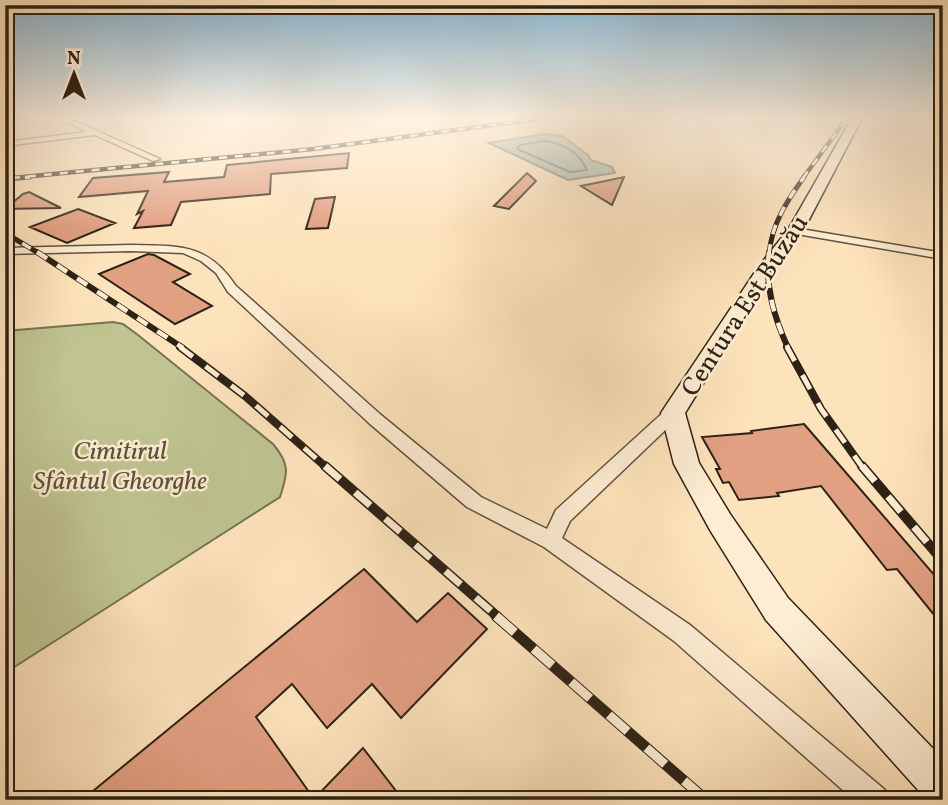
<svg xmlns="http://www.w3.org/2000/svg" width="948" height="805" font-family="Vollkorn,serif">
<style>
.green{fill:#bfc491;stroke:#767354;stroke-width:2}
.water{fill:#a1bdb8;stroke:#737f77;stroke-width:2}
.lines{fill:none;stroke-linecap:round;stroke-linejoin:round}
.shore{stroke:#677067;stroke-width:2}
.building{fill:#e2a083;stroke:#2d2216;stroke-width:2}
.street-casing{stroke:#615240;stroke-width:3}
.secondary-casing{stroke:#2d2216;stroke-width:3}
.street{fill:#feedd3;fill-rule:evenodd}
.secondary{fill:#feedd3;fill-rule:evenodd}
.rail-far5-casing{stroke:#2d2216;stroke-width:4.5}
.rail-far4-casing{stroke:#2d2216;stroke-width:5}
.rail-far3-casing{stroke:#2d2216;stroke-width:6}
.rail-far2-casing{stroke:#2d2216;stroke-width:8}
.rail-far1-casing{stroke:#2d2216;stroke-width:10}
.rail-casing{stroke:#2d2216;stroke-width:11}
.rail-far5{stroke:#feedd3;stroke-width:2.5;stroke-dasharray:8;stroke-linecap:butt}
.rail-far4{stroke:#feedd3;stroke-width:3.5;stroke-dasharray:10;stroke-linecap:butt}
.rail-far3{stroke:#feedd3;stroke-width:4.5;stroke-dasharray:12;stroke-linecap:butt}
.rail-far2{stroke:#feedd3;stroke-width:5;stroke-dasharray:16;stroke-linecap:butt}
.rail-far1{stroke:#feedd3;stroke-width:7;stroke-dasharray:20;stroke-linecap:butt}
.rail{stroke:#feedd3;stroke-width:9;stroke-dasharray:25;stroke-linecap:butt}
.labels{text-anchor:middle;stroke-width:5;stroke-linejoin:round;paint-order:stroke}
.street-label{font-size:26px;fill:#2d2216;stroke:#feedd3}
.park-label{font-size:26px;font-style:italic;fill:#59533b;stroke:#feedd3}
</style>
<rect width="100%" height="100%" fill="#fde3bc"/>
<filter id="stains"><feTurbulence type="fractalNoise" baseFrequency=".00286" numOctaves="4"/><feColorMatrix values="0 0 0 0 .2 0 0 0 0 .09 0 0 0 0 .02 0 0 0 .5 -.17"/></filter>
<radialGradient id="worn" r=".72"><stop offset=".6" stop-color="#630" stop-opacity="0"/><stop offset="1" stop-color="#630" stop-opacity=".3"/></radialGradient>
<!-- green -->
<path class="green" d="M113 322 123 324 138 335 273 444C290 464 288 473 280 497L5 673V331Z"/>
<!-- water -->
<path class="water" d="M544 134 562 136 588 155 591 160 612 167 615 173 568 180 489 143Z"/>
<g class="lines">
<!-- shore -->
<path class="shore" d="M544 141C563 143 579 152 587 170L570 172 517 149 520 145Z"/>
</g>
<!-- building -->
<path class="building" d="M349 153 347 168 271 174 270 194 181 202 171 225 134 228 143 211 137 214 148 191 79 197 93 178 169 172 164 182 224 177 227 165Z
M527 173 536 181 509 209 494 206Z
M624 177 612 205 581 186Z
M29 192 61 208 5 209 23 194Z
M335 197 328 228 306 229 315 199Z
M78 209 115 223 67 243 30 227Z
M148 254 154 255 190 274 173 282 212 306 175 324 99 274Z
M804 424 943 585V626L897 569 887 570 821 486 777 493 779 496 739 500 729 482 723 483 716 469H720L702 437 752 433 751 431Z
M364 569 417 622 448 593 487 629 401 718 372 684 327 728 292 684 256 717 314 799 363 748 403 800H82Z"/>
<g class="lines">
<defs>
<path id="street" d="M59 118H68L160 159 153 161 95 135 5 146V142L87 132Z
M795 228 943 253V259L791 233 790 231Z
M131 245C179 246 207 243 236 286L381 415 481 497 547 529 556 510 667 409H679L681 413 679 417 570 521 562 538 690 625 885 790 889 800H854L674 641 544 547 467 507 369 423 228 292 216 273 201 261 183 253 131 251 5 254V248Z"/>
<path id="secondary" d="M852 118H862L803 231 772 272 685 413 699 463 730 514 788 598 943 759V800H927L766 620 710 530 674 464 661 413 759 266 788 230Z"/>
</defs>
<!-- street casing -->
<use href="#street" class="street-casing"/>
<!-- secondary casing -->
<use href="#secondary" class="secondary-casing"/>
<!-- street -->
<use href="#street" class="street"/>
<!-- secondary -->
<use href="#secondary" class="secondary"/>
<defs>
<path id="rail-far5" d="M12 178 313 149 546 118
M803 178 847 118"/>
<path id="rail-far4" d="M5 179 30 177
M5 233 40 254
M769 254C772 223 787 201 804 177"/>
<path id="rail-far3" d="M37 252 183 348
M769 252C765 287 774 317 788 348"/>
<path id="rail-far2" d="M180 347 245 396 327 468
M787 347 821 409 863 468"/>
<path id="rail-far1" d="M325 466 498 617
M862 466 943 561"/>
<path id="rail" d="M496 616 706 800"/>
</defs>
<!-- rail-far5 casing -->
<use href="#rail-far5" class="rail-far5-casing"/>
<!-- rail-far4 casing -->
<use href="#rail-far4" class="rail-far4-casing"/>
<!-- rail-far3 casing -->
<use href="#rail-far3" class="rail-far3-casing"/>
<!-- rail-far2 casing -->
<use href="#rail-far2" class="rail-far2-casing"/>
<!-- rail-far1 casing -->
<use href="#rail-far1" class="rail-far1-casing"/>
<!-- rail casing -->
<use href="#rail" class="rail-casing"/>
<!-- rail-far5 -->
<use href="#rail-far5" class="rail-far5"/>
<!-- rail-far4 -->
<use href="#rail-far4" class="rail-far4"/>
<!-- rail-far3 -->
<use href="#rail-far3" class="rail-far3"/>
<!-- rail-far2 -->
<use href="#rail-far2" class="rail-far2"/>
<!-- rail-far1 -->
<use href="#rail-far1" class="rail-far1"/>
<!-- rail -->
<use href="#rail" class="rail"/>
</g>
<!-- sky -->
<linearGradient id="sky" x2="0" y2="1"><stop stop-color="#8bb8d5"/><stop offset="0.51" stop-color="#fef2e1"/><stop offset="1" stop-color="#fef2e1" stop-opacity="0"/></linearGradient>
<rect width="948" height="230" fill="url(#sky)"/>
<g class="labels">
<!-- street labels -->
<g class="street-label">
<text transform="translate(744 305) rotate(-57)" y="9">Centura Est Buzău</text>
</g>
<!-- park labels -->
<g class="park-label">
<text x="120" y="459">Cimitirul<tspan x="120" dy="30">Sfântul Gheorghe</tspan></text>
</g>
</g>
<!-- margin -->
<rect width="948" height="805" fill="none" stroke="#fde3bc" stroke-width="28"/>
<rect x="7" y="7" width="934" height="791" fill="none" stroke="#2d2216" stroke-width="3.5"/>
<rect x="14" y="14" width="920" height="777" fill="none" stroke="#2d2216" stroke-width="2"/>
<!-- north arrow -->
<g transform="translate(74 74)" stroke="#feedd3" stroke-width="5" paint-order="stroke">
<path d="M0-5L12 26L0 18L-12 26Z" fill="#2d2216"/>
<text y="-10" font-size="19" font-weight="bold" text-anchor="middle" fill="#2d2216">N</text>
</g>
<rect width="100%" height="100%" filter="url(#stains)"/>
<rect width="100%" height="100%" fill="url(#worn)"/>
</svg>
